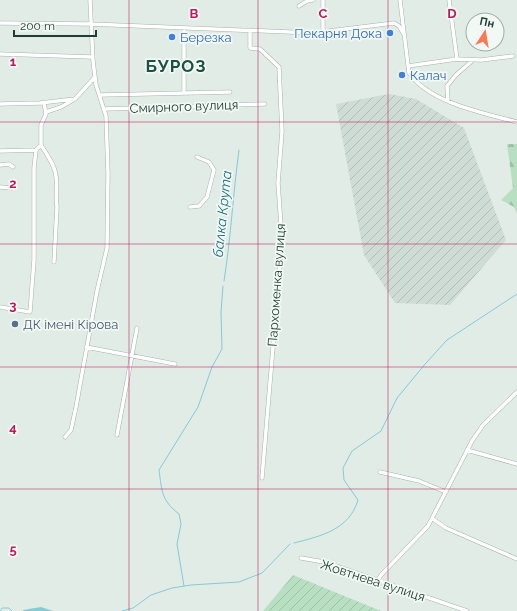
<svg xmlns="http://www.w3.org/2000/svg" width="517" height="611" font-family="Raleway,sans-serif">
<style>
.industrial{fill:url(#industrial-furrows)}
.forest{fill:url(#forest-firs)}
.garden{fill:url(#garden-furrows)}
.water{fill:url(#water-ripples)}
.lines{fill:none;stroke-linecap:round;stroke-linejoin:round}
.stream{stroke:#86cad5;stroke-width:1}
.minor-casing{stroke:#a3b4ae;stroke-width:4.5}
.minor{stroke:#fff;stroke-width:3.5}
.grid{fill:none;stroke:#c2185b;stroke-width:1;stroke-opacity:0.55}
.shop-dot{fill:#3f7fe0;stroke:#f2f9f5;stroke-width:1.5}
.service-dot{fill:#5c6f8a;stroke:#f2f9f5;stroke-width:1.5}
.labels{text-anchor:middle;stroke-width:3.5;stroke-linejoin:round;paint-order:stroke}
.shop-label{font-size:13px;fill:#366cbe;stroke:#f2f9f5;text-anchor:start}
.street-label{font-size:13px;fill:#203e36;stroke:#f2f9f5}
.service-label{font-size:13px;fill:#4e5e75;stroke:#f2f9f5;text-anchor:start}
.water-label{font-size:14px;font-style:italic;fill:#176e7d;stroke:#f2f9f5}
.district-label{font-size:17px;font-weight:bold;letter-spacing:1px;fill:#1b5143;stroke:#f2f9f5}
.grid-label{font-size:13px;text-anchor:middle;font-weight:bold;fill:#c2185b;stroke:#f2f9f5;stroke-width:3.5;stroke-linejoin:round;paint-order:stroke}
</style>
<defs>
<pattern id="industrial-furrows" width="10" height="10" patternUnits="userSpaceOnUse"><rect width="10" height="10" fill="#cfdcd6"/><path d="M-1 1l2-2M0 10L10 0M9 11l2-2" fill="none" stroke="#b1beb8"/></pattern>
<pattern id="forest-firs" width="22" height="20" patternUnits="userSpaceOnUse"><rect width="22" height="20" fill="#b9dfc2"/><path d="M5 1l3.5 6h-7zM16 11l3.5 6h-7z" fill="#9fc0a7"/></pattern>
<pattern id="garden-furrows" width="10" height="10" patternUnits="userSpaceOnUse"><rect width="10" height="10" fill="#b9dfc2"/><path d="M-1 1l2-2M0 10L10 0M9 11l2-2" fill="none" stroke="#9fc0a7"/></pattern>
<pattern id="water-ripples" width="26" height="14" patternUnits="userSpaceOnUse"><rect width="26" height="14" fill="#86cad5"/><path d="M2 4q2-2 4 0t4 0M15 11q2-2 4 0t4 0" fill="none" stroke="#6da5ae"/></pattern>
</defs>
<rect width="100%" height="100%" fill="#e1ece7"/>
<!-- industrial -->
<path class="industrial" d="M389 94 416 99 464 128 506 240 450 305 395 303 364 255 336 104Z"/>
<!-- forest -->
<path class="forest" d="M507 144H517V214L514 207 501 200 513 188Z"/>
<!-- garden -->
<path class="garden" d="M293 575 381 611H263Z"/>
<!-- water -->
<path class="water" d="M41 607 53 611H23V610Z"/>
<g class="lines">
<!-- stream -->
<path class="stream" d="M224 281C231 237 233 194 239 150
M294 543C321 536 349 530 358 500L344 480 343 468 352 451 381 431 397 398 426 363 447 340 517 294
M184 586 177 544 181 524 179 514C161 500 162 491 159 470L198 407 212 367 222 349 221 312 223 286
M0 611 2 608H9L12 611
M122 611 133 608 151 595 172 588 191 585 239 582 262 573 290 544"/>
<defs>
<path id="minor" d="M323 0V31
M400 0 409 73C430 103 483 113 517 122
M449 0 457 59
M299 6 307 1 313 0
M0 23 90 24 313 33 394 23 399 26 403 33
M250 30V48L260 49 279 67 282 131 278 183 282 240 262 478
M0 54 92 57
M408 66 457 59 481 60 513 56
M184 93V28
M100 95 230 92
M448 101 447 86 456 75 473 60
M0 104 40 103 75 99 95 77
M104 109 265 104
M46 112 61 107 73 100
M41 145C47 155 55 165 56 176 58 187 55 197 57 207L54 262
M0 151 36 150
M0 165 9 164 13 167
M0 187 12 188
M190 207 199 206 207 197 214 170 209 162 197 157
M0 307 30 312 34 260V168L36 150 41 145V125L46 114 44 103
M86 347 175 364
M117 435 137 328
M65 437 71 430 76 407 97 291 107 248 108 173 106 116 96 85 93 61 90 0
M467 450 517 464
M380 472 419 481 446 492
M433 519 446 528 517 559
M301 558 324 562 467 611
M377 582 381 575 428 526 472 441 483 425 517 392"/>
</defs>
<!-- minor casing -->
<use href="#minor" class="minor-casing"/>
<!-- minor -->
<use href="#minor" class="minor"/>
</g>
<!-- grid -->
<path class="grid" d="M129 0V611M258 0V611M388 0V611M0 122H517M0 244H517M0 367H517M0 489H517"/>
<!-- markers -->
<g class="shop-dot">
<circle cx="390" cy="33" r="4"/>
<circle cx="172" cy="37" r="4"/>
<circle cx="402" cy="75" r="4"/>
</g>
<circle class="service-dot" cx="15" cy="324" r="4"/>
<g class="labels">
<!-- shop labels -->
<g class="shop-label">
<text x="382" y="38" text-anchor="end">Пекарня Дока</text>
<text x="180" y="42">Березка</text>
<text x="410" y="80">Калач</text>
</g>
<!-- street labels -->
<g class="street-label">
<text transform="translate(184 106) rotate(-2)" y="5">Смирного вулиця</text>
<text transform="translate(276 285) rotate(-86)" y="5">Пархоменка вулиця</text>
<text transform="translate(373 580) rotate(18)" y="5">Жовтнева вулиця</text>
</g>
<!-- service labels -->
<g class="service-label">
<text x="23" y="329">ДК імені Кірова</text>
</g>
<!-- water labels -->
<g class="water-label">
<text transform="translate(222 214) rotate(-84)" y="5">балка Крута</text>
</g>
<!-- district labels -->
<g class="district-label">
<text x="176" y="72">БУРОЗ</text>
</g>
</g>
<g class="grid-label">
<text x="194" y="18">B</text>
<text x="323" y="18">C</text>
<text x="452" y="18">D</text>
<text x="13" y="66">1</text>
<text x="13" y="188">2</text>
<text x="13" y="310">3</text>
<text x="13" y="432">4</text>
<text x="13" y="554">5</text>
</g>
<!-- north arrow -->
<g transform="translate(485 32) rotate(12)"><circle r="19" fill="#f2f9f5" stroke="#9eaea9"/>
<path d="M0-3L7 15L0 10L-7 15Z" fill="#f97953"/>
<text y="-6" font-size="11" font-weight="bold" text-anchor="middle" fill="#203e36">Пн</text>
</g>
<!-- scale -->
<path d="M14 30v6h82v-6" fill="none" stroke="#203e36" stroke-width="2"/>
<text x="20" y="30" font-size="12" fill="#203e36" stroke="#f2f9f5" stroke-width="3" paint-order="stroke">200 m</text>
</svg>
